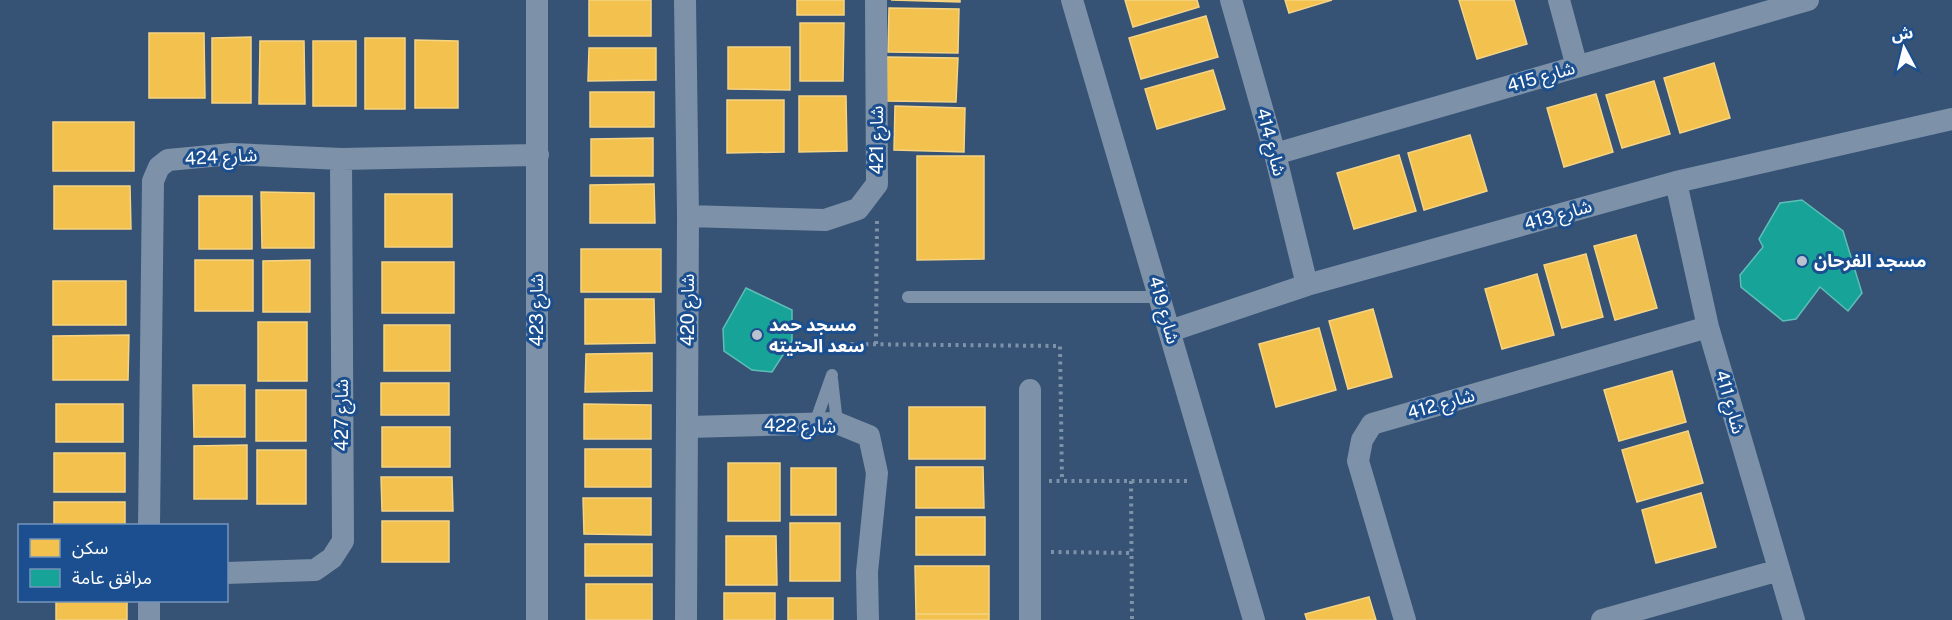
<svg xmlns="http://www.w3.org/2000/svg" width="1952" height="620" font-family="'Public Sans','Noto Sans Arabic',sans-serif">
<style>
.homes{fill:#f2c14e;stroke:#f6d483;stroke-width:1.5}
.public{fill:#17a398;stroke:#5dbfb7;stroke-width:1.5}
.lines{fill:none;stroke-linecap:round;stroke-linejoin:round}
.path{stroke:#7d92a8;stroke-width:4;stroke-dasharray:3 4.5;stroke-linecap:butt}
.service{stroke:#7d92a8;stroke-width:12}
.minor{stroke:#7d92a8;stroke-width:22}
.poi-dot{fill:#b9c2ce;stroke:#1b4f8f;stroke-width:2}
.labels{text-anchor:middle;stroke-width:6;stroke-linejoin:round;paint-order:stroke}
.street-label{font-size:18px;fill:#fff;stroke:#1b4f8f}
.poi-label{font-size:18px;font-weight:bold;fill:#fff;stroke:#1b4f8f;text-anchor:start}
</style>
<rect width="100%" height="100%" fill="#365274"/>
<!-- homes -->
<path class="homes" d="M589 0H651V36H589Z
M797 0H844V15H797Z
M891 0H960V2Z
M1125 0H1197L1199 7 1133 27Z
M1285 0H1332L1289 13Z
M1459 0H1514L1527 44 1477 59Z
M889 8 959 9 958 53 888 52Z
M1206 16 1218 57 1141 79 1129 38Z
M800 23H844L843 81H800Z
M149 33H204L205 98H149Z
M251 37V103H212V38Z
M365 38H405V109H365Z
M415 40 458 41V108H415Z
M260 41H304L305 104H259Z
M313 41H356V106H313Z
M728 47H790V90L728 89Z
M589 48H656V80L588 81Z
M887 57 958 58 956 102 886 101Z
M1714 63 1730 118 1680 133 1664 78Z
M1213 70 1225 109 1157 129 1145 89Z
M1654 81 1670 134 1622 148 1606 95Z
M590 92H654V127H590Z
M1596 94 1613 152 1564 167 1547 108Z
M799 96H846L847 151 799 152Z
M727 100H784V152L727 153Z
M895 106 965 108 964 152 894 150Z
M53 122H134V171H53Z
M1470 135 1487 191 1424 210 1408 153Z
M653 138V176H591V139Z
M1399 155 1416 211 1354 229 1337 173Z
M917 156H984V259L917 260Z
M654 184 655 223H590V185Z
M54 186H130L131 229H54Z
M261 192 314 193V248H262Z
M385 194H452V247H385Z
M199 196H252V249H199Z
M1636 235 1657 308 1615 320 1594 246Z
M581 249H661V292H581Z
M1586 254 1603 317 1562 328 1544 265Z
M195 260H253V311H195Z
M310 260V312H263V261Z
M382 262H454V313H382Z
M1537 274 1554 335 1502 349 1485 289Z
M53 281H126V325H53Z
M585 299H654L655 343 585 344Z
M1373 309 1392 377 1348 389 1329 321Z
M258 322H307V381H258Z
M384 325H450V371H384Z
M1319 328 1336 390 1276 407 1259 344Z
M129 335 128 380H53V336Z
M652 353V391L585 392 586 354Z
M1672 371 1686 422 1619 441 1604 390Z
M381 383H449V415H381Z
M193 385H245V437H194Z
M256 390H306V441H256Z
M56 404H123V442H56Z
M584 404 651 405V439H584Z
M909 407H985V459H909Z
M382 427H450V467H382Z
M1688 431 1703 483 1637 502 1622 450Z
M247 445V499H194V446Z
M585 449H651V487H585Z
M257 450H306V504H257Z
M54 453H125V492H54Z
M728 463H780V521H728Z
M916 467H983L984 508H916Z
M791 468H836V515H791Z
M381 477H452L453 511H382Z
M1701 493 1716 547 1656 563 1642 510Z
M583 498H651V535L584 534Z
M54 502H125V526H54Z
M916 517H985V555H916Z
M382 521H449V562H382Z
M790 523H840V581H790Z
M726 536H776L777 585H726Z
M585 544H652V576H585Z
M915 566H989V614H916Z
M586 584H652V620H586Z
M724 593H775V620H724Z
M1369 597 1376 620H1307L1305 614Z
M788 598H833V620H788Z
M56 600H127V620H56Z
M916 614H989V620H916Z"/>
<!-- public -->
<path class="public" d="M1802 200 1843 231 1862 293 1848 311 1820 287 1796 319 1783 321 1741 287 1740 275 1763 247 1759 239 1780 203Z
M746 288 792 310V341L772 372 752 370 724 351 723 329Z"/>
<g class="lines">
<!-- path -->
<path class="path" d="M843 344 1060 346 1062 481
M876 344 877 219
M1049 481H1191
M1131 481 1132 620
M1051 552 1132 553"/>
<!-- service -->
<path class="service" d="M908 297H1160
M832 379 837 423
M815 423 832 375"/>
<!-- minor -->
<path class="minor" d="M685 0 688 216 686 620
M1072 0 1254 620
M1231 0 1275 154 1307 285
M1559 0 1577 67
M1275 154 1808 0
M1676 182 1708 327 1794 620
M688 216 825 220 858 209 877 184 876 0
M1170 331 1307 285 1676 182 1952 119
M688 427 837 423 869 436 877 473 867 572 868 620
M149 526 153 181 159 167 168 160 232 154 341 159 538 155
M226 573 315 570 332 558 343 541 341 159
M149 600V620
M537 620V0
M1030 620V390
M1405 620 1358 461 1362 440 1372 424 1708 327
M1602 620 1779 570"/>
</g>
<!-- markers -->
<g class="poi-dot">
<circle cx="1802" cy="261" r="6"/>
<circle cx="757" cy="335" r="6"/>
</g>
<g class="labels">
<!-- street labels -->
<g class="street-label">
<text transform="translate(1541 77) rotate(-16)" y="6">شارع 415</text>
<text transform="translate(877 140) rotate(-90)" y="6">شارع 421</text>
<text transform="translate(1271 142) rotate(75)" y="6">شارع 414</text>
<text transform="translate(221 157) rotate(-3)" y="6">شارع 424</text>
<text transform="translate(1558 215) rotate(-16)" y="6">شارع 413</text>
<text transform="translate(537 310) rotate(-90)" y="6">شارع 423</text>
<text transform="translate(688 310) rotate(-90)" y="6">شارع 420</text>
<text transform="translate(1164 310) rotate(74)" y="6">شارع 419</text>
<text transform="translate(1730 402) rotate(74)" y="6">شارع 411</text>
<text transform="translate(1441 404) rotate(-16)" y="6">شارع 412</text>
<text transform="translate(342 415) rotate(-90)" y="6">شارع 427</text>
<text transform="translate(800 426) rotate(1)" y="6">شارع 422</text>
</g>
<!-- poi labels -->
<g class="poi-label">
<text x="1814" y="267">مسجد الفرحان</text>
<text x="769" y="331">مسجد حمد<tspan x="769" dy="21">سعد الحتيته</tspan></text>
</g>
</g>
<!-- legend -->
<rect x="18" y="524" width="210" height="78" fill="#1b4f8f" stroke="#7695bc" stroke-width="1.5"/>
<rect x="30" y="539" width="30" height="18" fill="#f2c14e" stroke="#7695bc" stroke-width="1.5"/>
<text x="72" y="554" font-size="18" fill="#ffffff">سكن</text>
<rect x="30" y="569" width="30" height="18" fill="#17a398" stroke="#7695bc" stroke-width="1.5"/>
<text x="72" y="584" font-size="18" fill="#ffffff">مرافق عامة</text>
<!-- north arrow -->
<g transform="translate(1904 48) rotate(353)" stroke="#1b4f8f" stroke-width="4.5" paint-order="stroke">
<path d="M0-4.5L10 22L0 15L-10 22Z" fill="#ffffff"/>
<text y="-9" font-size="16" font-weight="bold" text-anchor="middle" fill="#ffffff">ش</text>
</g>
</svg>
